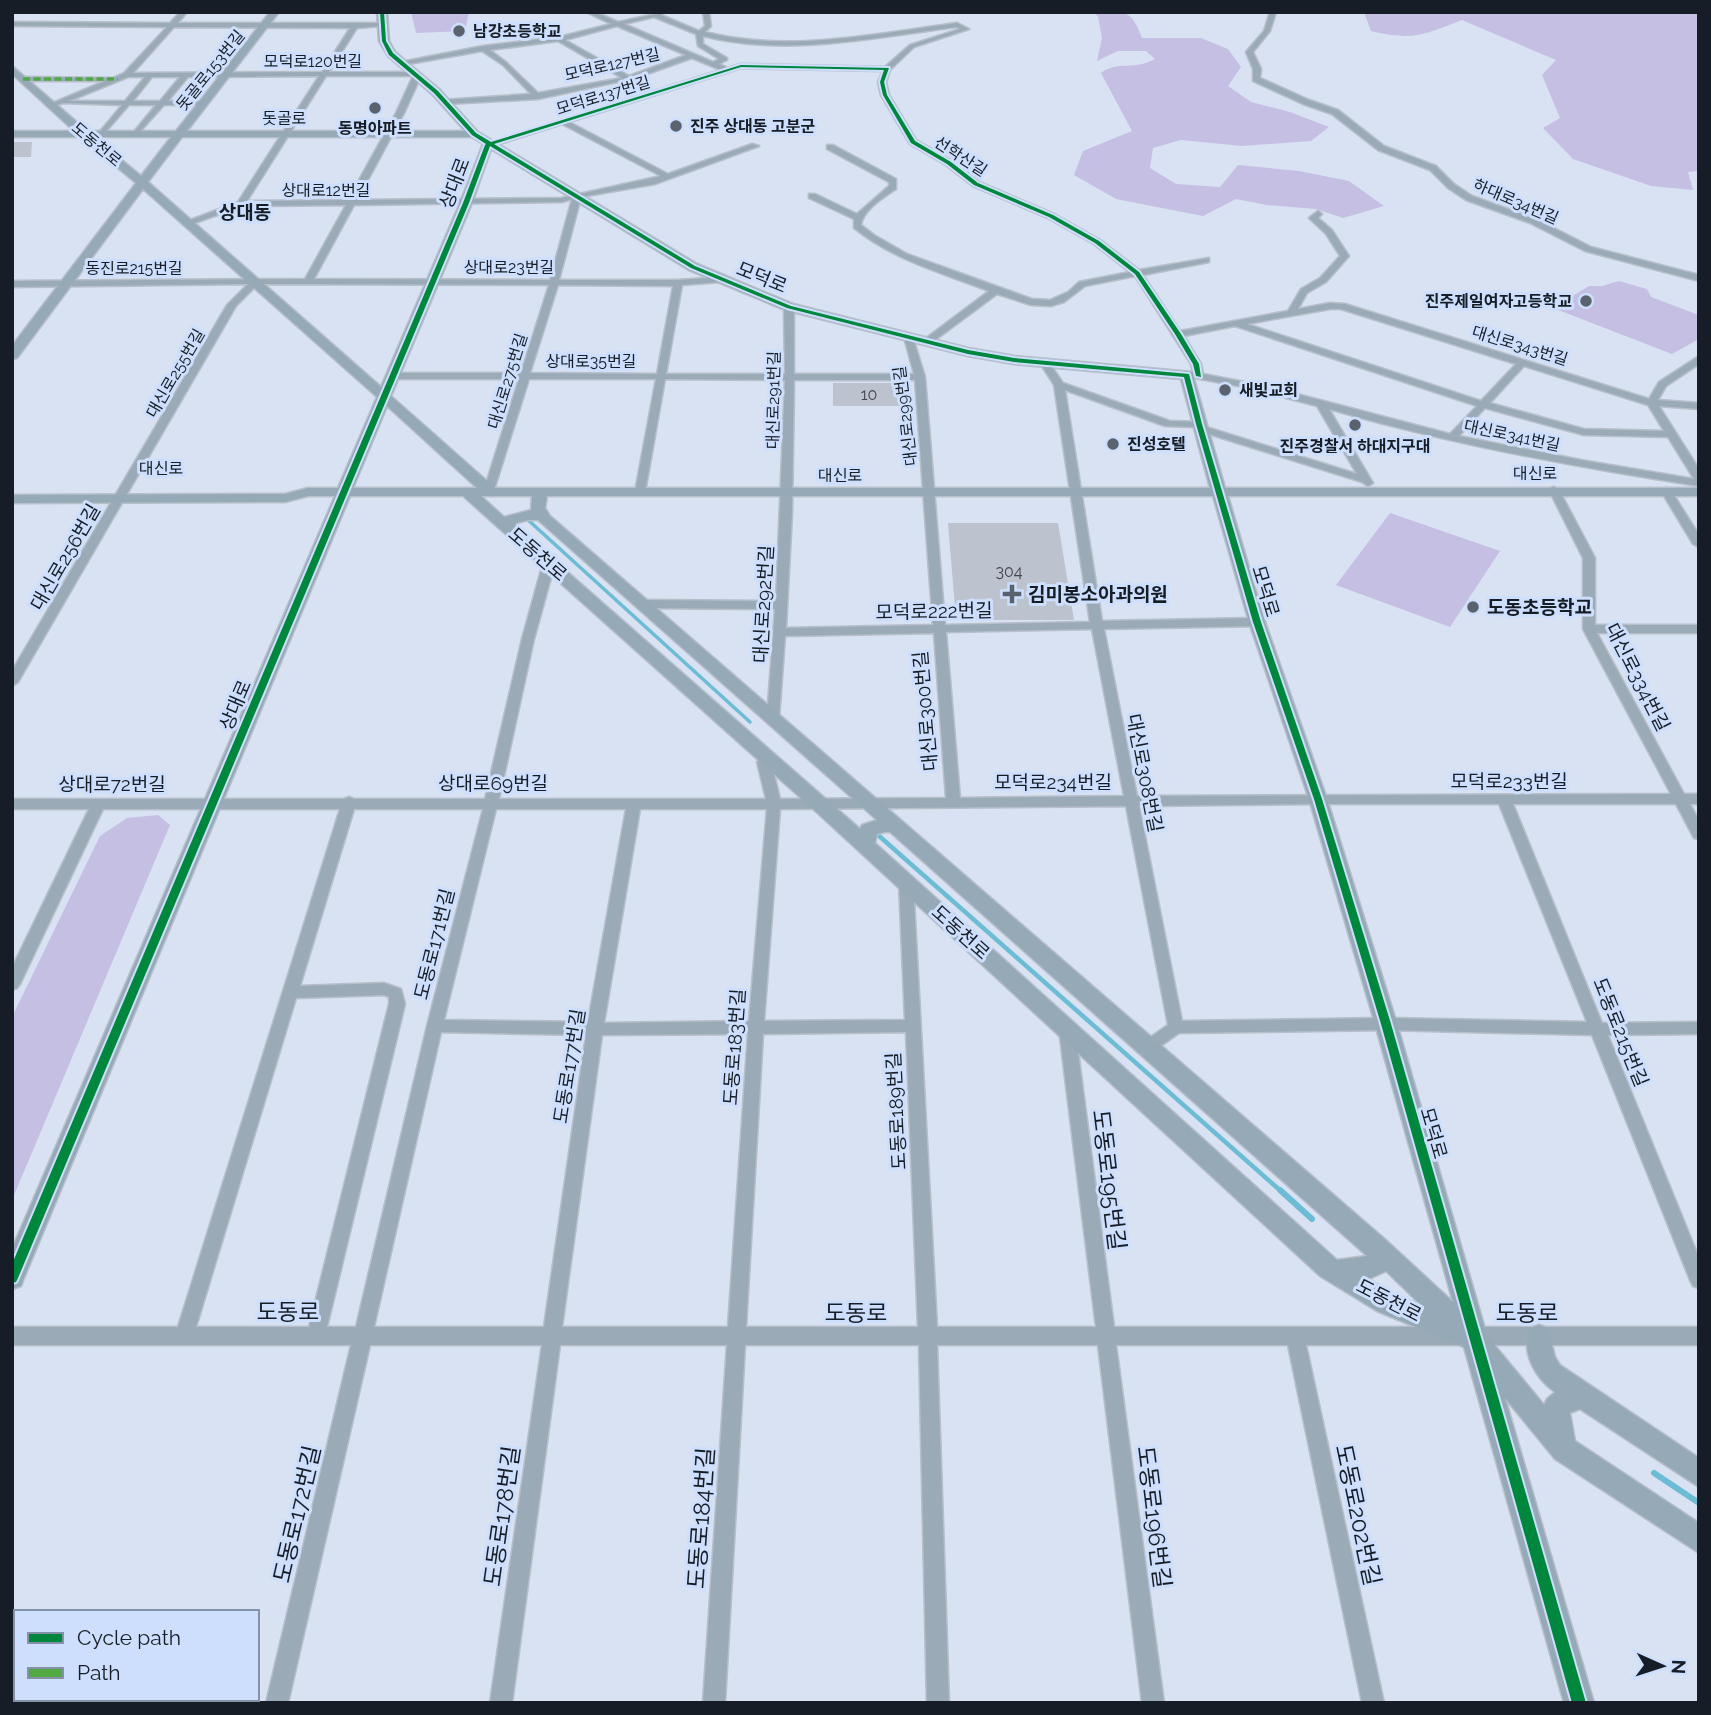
<svg xmlns="http://www.w3.org/2000/svg" width="1711" height="1715" font-family="Raleway,'Noto Sans KR',sans-serif">
<style>
.green{fill:#c5bfe4}
.lines{fill:none;stroke-linecap:round;stroke-linejoin:round}
.stream-far2{stroke:#6cbcd5;stroke-width:3.5}
.stream-far1{stroke:#6cbcd5;stroke-width:4.5}
.stream{stroke:#6cbcd5;stroke-width:6}
.building{fill:#bdc2cf}
.street-casing{stroke:#b7bfcb;stroke-width:3}
.secondary-casing{stroke:#b7bfcb;stroke-width:3}
.street{fill:#9aabb7;fill-rule:evenodd}
.secondary{fill:#96a9b7;fill-rule:evenodd}
.quiet{stroke:#51a944;stroke-width:3.5;stroke-dasharray:7 3.5;stroke-linecap:butt}
.cycleway-casing{stroke:#cddffc;stroke-width:4}
.cycleway{fill:#00873e;fill-rule:evenodd}
.poi-dot{fill:#5a626e;stroke:#cddffc;stroke-width:2.5}
.labels{text-anchor:middle;stroke-width:6;stroke-linejoin:round;paint-order:stroke}
.far-poi-label{font-size:16px;font-weight:bold;fill:#161d27;stroke:#cddffc;text-anchor:start}
.far-street-label{font-size:16px;fill:#161d27;stroke:#cddffc}
.number-label{font-size:16px;fill:#404651}
.street-label{font-size:19px;fill:#161d27;stroke:#cddffc}
.far-quarter-label{font-size:19px;font-weight:bold;fill:#161d27;stroke:#cddffc}
.poi-label{font-size:19px;font-weight:bold;fill:#161d27;stroke:#cddffc;text-anchor:start}
.near-street-label{font-size:23px;fill:#161d27;stroke:#cddffc}
</style>
<rect width="100%" height="100%" fill="#d8e2f2"/>
<!-- green -->
<path class="green" d="M411 12H469L465 31 416 33Z
M1092 12C1123 12 1130 6 1142 38H1201L1228 49 1241 67 1228 86 1251 102 1290 112 1329 127 1311 141 1242 146 1181 140 1153 148 1150 168 1176 184 1220 187 1238 165 1299 171 1349 181 1384 206 1343 218 1316 209 1267 205 1236 199 1203 216 1116 199 1074 175 1083 151 1132 131 1101 73C1118 60 1133 71 1155 59L1146 51H1118L1097 61 1102 38 1098 16Z
M1364 12H1699V171L1688 172 1693 190 1651 186 1573 159 1543 128 1560 118 1542 75 1556 60 1462 20C1423 35 1413 41 1371 31Z
M1619 281 1647 289 1651 297 1699 315V339L1672 354 1553 308 1589 286H1602Z
M1390 513 1500 551 1450 627 1336 585Z
M158 815 170 825 12 1200V1017L100 836 127 818Z"/>
<g class="lines">
<!-- stream-far2 -->
<path class="stream-far2" d="M527 519 750 722"/>
<!-- stream-far1 -->
<path class="stream-far1" d="M878 835 1282 1192"/>
<!-- stream -->
<path class="stream" d="M1280 1190 1312 1219
M1654 1473 1699 1503"/>
</g>
<!-- building -->
<path class="building" d="M12 142H32L31 157H12Z
M833 383H905L907 406H833Z
M948 523H1058L1074 620H956Z"/>
<g class="lines">
<defs>
<path id="street" d="M180 12H187L178 23H384L382 26 357 28 329 72H415L421 76 404 113 357 200 561 198 661 176 562 124 490 147 483 145 721 70 692 58 636 78 538 99 446 104H443V100L531 94 503 65 482 51 403 65 401 62 483 46 559 37 611 24 586 12H595L618 22 665 12 661 15 699 31 705 26 703 12H709L711 26 705 32C788 53 873 34 957 23L969 29 914 47 890 70 886 82 889 95 916 140 952 161 979 182 1054 214 1100 240 1139 270 1209 258V262L1143 275 1180 331 1288 311 1301 289 1320 278 1340 256 1326 234 1309 218 1318 211 1322 214 1318 218 1332 230 1349 256 1326 282 1307 293 1298 309 1330 303 1345 304 1649 399 1659 382 1699 356V364L1666 386 1658 400 1699 403V409L1659 406 1699 469V486C1574 467 1450 444 1329 409L1373 483 1368 486 1362 482 1196 430V427L1165 426 1065 390 1102 621 1257 618 1263 622 1257 626 1104 629 1137 796 1671 794 1583 629V558L1549 490 1550 488 1554 487 1559 490 1595 558V625H1699V633H1597L1684 794H1699V804H1690L1699 821V839L1694 838 1676 804H1513L1602 1023 1699 1022V1034L1608 1035 1699 1258V1288L1693 1286 1690 1280 1592 1035 1386 1030 1179 1033 1148 1055 1142 1053 1140 1048 1142 1043 1168 1025 1126 806 780 809 764 1021 905 1020 899 882 901 878H911L913 882 937 1327H1096L1059 1029 1062 1024 1067 1023 1072 1024 1075 1029 1114 1327H1699V1345H1306L1384 1703H1362L1288 1345H1116L1164 1703H1142L1098 1345H937L949 1703H927L919 1345H745L725 1703H703L727 1345H560L512 1703H490L542 1345H370L288 1703H266L351 1345H12V1327H178L340 809H103L20 984 17 988 12 990V968L89 809H12V799H344L349 797 354 799H485L522 639 543 563 549 560 555 563 534 639 499 799H766L757 762 764 757 771 762 780 799 946 798 934 633 785 636 779 718 773 722 767 718 775 609 641 608 635 604 641 600 776 601 785 380 665 379 645 492 640 495 635 492 656 379H529L494 490 489 493 484 490 519 379H391L386 376 391 373H521L549 285 258 284 236 306 18 682 12 686V671L227 305 248 284 12 287V281L305 279 346 205 242 206 192 224 185 222 238 202 319 76 188 77 168 101H207V105H164L136 136 132 134 156 105H129L102 136 98 134 122 105 63 103 52 107 48 105 105 81H23L19 79 23 77 113 78 124 73 167 27 12 26V22L170 23ZM654 17 696 34 698 46 719 59 713 62 624 24ZM617 26 686 55 629 76 565 40ZM174 27 350 28 322 72 133 73ZM956 27 960 29 910 45 885 67 741 64 728 68 719 64 727 60V58L703 44V36C787 57 872 38 956 27ZM558 41 622 78 538 93 507 63 490 50ZM741 68 883 71 878 82 881 95 910 144 946 165 973 186 1048 218 1094 244 1130 272 1079 282 1068 292 1050 300 1032 299 907 254 874 235 861 225C863 210 884 197 896 189V179L833 145H827V149L889 182V186L857 214 815 194H809V198L854 219V228C894 260 942 273 989 291L925 339V343H931L997 294 1031 305 1051 306 1064 302 1085 286 1135 276 1191 364 1193 372 1189 373V377L1244 387 1317 406 1357 474 1203 426V422L1170 421 1063 383 1048 361H1042L1040 363 1054 385 1090 622 945 625 925 377 912 335 904 337 914 374H794V307L789 304 784 307 785 374H666L682 285 720 282 723 281V277L678 280H559L581 197 655 184 759 146 752 144 668 174 569 122ZM326 76H413L396 113 348 200 247 201ZM128 77H145L125 101H69ZM152 77H180L160 101H133ZM572 199 550 280 314 279 354 205 562 202ZM558 285 673 286 657 374 530 373ZM1330 309H1341L1516 364 1481 401 1247 324ZM1235 326 1477 406 1450 434 1270 387 1203 374 1201 364 1184 336ZM1524 366 1648 405 1664 431 1584 429 1490 403ZM794 380H915L933 625 786 628 792 513ZM1485 408 1584 435 1668 437 1694 479 1586 461 1459 436ZM1092 629 1124 796 960 798 946 632ZM1318 804H1499L1587 1022 1386 1018 1182 1021 1139 806ZM354 809H483L427 1026 356 1327H327L405 1004 401 989 384 983 300 986ZM496 809H626L588 1022 444 1020ZM640 809H767L749 1021 604 1023ZM384 995 389 997V1004L309 1327H196L296 998ZM441 1032 586 1035 544 1327H374ZM906 1032 918 1327H746L763 1034ZM748 1034 728 1327H562L602 1035Z
M1270 12H1276L1270 31 1253 52 1261 69 1260 78 1309 100 1338 110 1384 146 1436 166 1454 184 1472 196 1536 219 1591 247 1699 275V281L1585 251 1530 223 1466 200 1448 188 1430 170 1378 150 1332 114 1303 104 1253 81V69L1246 52 1264 31Z
M1666 488 1670 489 1699 535V547L1693 544 1661 491Z"/>
<path id="secondary" d="M270 12H279L187 131H465L432 94 388 56 379 41 377 12H387L389 41 395 52 440 90 478 132 697 264 793 304 968 348 1014 356 1192 372 1225 488H1699V496H1228L1265 622 1327 799 1397 1024 1487 1336 1544 1405 1547 1399 1555 1392C1536 1379 1520 1352 1530 1328L1539 1325 1548 1328 1555 1357 1560 1365 1699 1458V1487L1580 1409 1570 1413 1575 1441 1699 1523V1553L1555 1459 1505 1398 1594 1703H1564L1464 1347 1377 1311 1320 1276 812 808 463 496H350L24 1278 21 1286 12 1289V1249L335 496H308L285 502 12 503V495L285 494 308 488H338L377 397 143 189 17 358 12 359V346L136 183 81 137H12V131H74L12 74V66L87 131H176ZM94 137H171L141 176ZM182 137H472L483 144 460 203 381 387 148 182ZM491 149 689 270 785 310 968 356 1014 364 1181 379 1210 488H495L391 396 472 203ZM387 406 477 488H353ZM481 496H532L531 510 504 517ZM547 496H1213L1249 622 1309 799 1375 1024 1453 1302 1388 1242 550 516 545 508ZM528 520H538L877 820 862 825 860 829 515 526 516 523ZM885 832H890L1367 1256 1337 1260 875 843 877 834ZM1386 1271 1421 1305 1395 1295 1369 1279Z"/>
</defs>
<!-- street casing -->
<use href="#street" class="street-casing"/>
<!-- secondary casing -->
<use href="#secondary" class="secondary-casing"/>
<!-- street -->
<use href="#street" class="street"/>
<!-- secondary -->
<use href="#secondary" class="secondary"/>
<!-- quiet -->
<path class="quiet" d="M23 79H118"/>
<defs>
<path id="cycleway" d="M380 12H384L386 41 393 53 438 91 476 133 491 142 741 65 889 68 884 82 887 95 915 141 951 162 978 183 1053 215 1099 241 1139 272 1181 334 1199 364 1201 377 1196 376 1193 364 1175 334 1135 274 1095 243 1049 217 974 185 947 164 911 143 883 95 880 82 884 70 741 67 494 144 695 266 791 306 968 350 1014 358 1189 374 1202 424 1261 622 1322 799 1391 1024 1586 1703H1572L1381 1024 1314 799 1253 622 1196 424 1184 377 1014 362 968 354 787 308 691 268 490 146 469 203 18 1278 16 1282 12 1283V1264L463 203 485 145 486 144 472 135 434 93 389 55 382 41Z"/>
</defs>
<!-- cycleway casing -->
<use href="#cycleway" class="cycleway-casing"/>
<!-- cycleway -->
<use href="#cycleway" class="cycleway"/>
</g>
<!-- markers -->
<g class="poi-dot">
<circle cx="459" cy="31" r="7"/>
<circle cx="375" cy="108" r="7"/>
<circle cx="676" cy="126" r="7"/>
<circle cx="1586" cy="301" r="7"/>
<circle cx="1225" cy="390" r="7"/>
<circle cx="1355" cy="425" r="7"/>
<circle cx="1113" cy="444" r="7"/>
<path d="M1008.5 583.5h7v7h7v7h-7v7h-7v-7h-7v-7h7z"/>
<circle cx="1473" cy="607" r="7"/>
</g>
<g class="labels">
<!-- far-poi labels -->
<g class="far-poi-label">
<text x="473" y="37">남강초등학교</text>
<text x="690" y="132">진주 상대동 고분군</text>
<text x="375" y="134" text-anchor="middle">동명아파트</text>
<text x="1572" y="307" text-anchor="end">진주제일여자고등학교</text>
<text x="1239" y="396">새빛교회</text>
<text x="1127" y="450">진성호텔</text>
<text x="1355" y="452" text-anchor="middle">진주경찰서 하대지구대</text>
</g>
<!-- far-street labels -->
<g class="far-street-label">
<text x="313" y="67">모덕로120번길</text>
<text transform="translate(612 64) rotate(-13)" y="6">모덕로127번길</text>
<text transform="translate(210 70) rotate(-51)" y="6">돗골로153번길</text>
<text transform="translate(603 95) rotate(-17)" y="6">모덕로137번길</text>
<text x="284" y="124">돗골로</text>
<text transform="translate(97 144) rotate(40)" y="6">도동천로</text>
<text transform="translate(961 156) rotate(33)" y="6">선학산길</text>
<text x="326" y="196">상대로12번길</text>
<text transform="translate(1516 201) rotate(23)" y="6">하대로34번길</text>
<text x="509" y="273">상대로23번길</text>
<text x="134" y="274">동진로215번길</text>
<text transform="translate(1520 345) rotate(17)" y="6">대신로343번길</text>
<text x="591" y="367">상대로35번길</text>
<text transform="translate(175 373) rotate(-60)" y="6">대신로255번길</text>
<text transform="translate(507 381) rotate(-73)" y="6">대신로275번길</text>
<text transform="translate(773 400) rotate(-89)" y="6">대신로291번길</text>
<text transform="translate(905 416) rotate(-97)" y="6">대신로299번길</text>
<text transform="translate(1512 435) rotate(12)" y="6">대신로341번길</text>
<text x="161" y="474">대신로</text>
<text x="1535" y="479">대신로</text>
<text x="840" y="481">대신로</text>
</g>
<!-- number labels -->
<g class="number-label">
<text x="869" y="400">10</text>
<text x="1009" y="577">304</text>
</g>
<!-- street labels -->
<g class="street-label">
<text transform="translate(454 183) rotate(-69)" y="7">상대로</text>
<text transform="translate(762 277) rotate(22)" y="7">모덕로</text>
<text transform="translate(538 554) rotate(41)" y="7">도동천로</text>
<text transform="translate(65 557) rotate(-60)" y="7">대신로256번길</text>
<text transform="translate(1266 591) rotate(73)" y="7">모덕로</text>
<text transform="translate(763 604) rotate(-87)" y="7">대신로292번길</text>
<text transform="translate(934 611) rotate(-1)" y="7">모덕로222번길</text>
<text transform="translate(1638 677) rotate(63)" y="7">대신로334번길</text>
<text transform="translate(235 705) rotate(-67)" y="7">상대로</text>
<text transform="translate(925 711) rotate(-95)" y="7">대신로300번길</text>
<text transform="translate(1145 773) rotate(79)" y="7">대신로308번길</text>
<text x="1509" y="788">모덕로233번길</text>
<text x="1053" y="789">모덕로234번길</text>
<text x="493" y="790">상대로69번길</text>
<text x="112" y="791">상대로72번길</text>
<text transform="translate(961 932) rotate(42)" y="7">도동천로</text>
<text transform="translate(434 944) rotate(-76)" y="7">도동로171번길</text>
<text transform="translate(1621 1032) rotate(68)" y="7">도동로215번길</text>
<text transform="translate(734 1047) rotate(-86)" y="7">도동로183번길</text>
<text transform="translate(569 1066) rotate(-81)" y="7">도동로177번길</text>
<text transform="translate(896 1111) rotate(-93)" y="7">도동로189번길</text>
<text transform="translate(1434 1133) rotate(74)" y="7">모덕로</text>
<text transform="translate(1389 1300) rotate(27)" y="7">도동천로</text>
</g>
<!-- far-quarter labels -->
<g class="far-quarter-label">
<text x="245" y="219">상대동</text>
</g>
<!-- poi labels -->
<g class="poi-label">
<text x="1028" y="601">김미봉소아과의원</text>
<text x="1487" y="614">도동초등학교</text>
</g>
<!-- near-street labels -->
<g class="near-street-label">
<text transform="translate(1109 1180) rotate(83)" y="8">도동로195번길</text>
<text x="288" y="1320">도동로</text>
<text x="856" y="1321">도동로</text>
<text x="1527" y="1321">도동로</text>
<text transform="translate(297 1514) rotate(-77)" y="8">도동로172번길</text>
<text transform="translate(1358 1515) rotate(78)" y="8">도동로202번길</text>
<text transform="translate(502 1516) rotate(-82)" y="8">도동로178번길</text>
<text transform="translate(1154 1517) rotate(83)" y="8">도동로196번길</text>
<text transform="translate(701 1518) rotate(-86)" y="8">도동로184번길</text>
</g>
</g>
<!-- border -->
<rect width="1711" height="1715" fill="none" stroke="#161d27" stroke-width="28"/>
<!-- legend -->
<rect x="14" y="1610" width="245" height="91" fill="#cddffc" stroke="#8491a7" stroke-width="2"/>
<rect x="28" y="1633" width="35" height="10" fill="#00873e" stroke="#8491a7" stroke-width="2"/>
<text x="77" y="1645" font-size="21" fill="#161d27">Cycle path</text>
<rect x="28" y="1668" width="35" height="10" fill="#51a944" stroke="#8491a7" stroke-width="2"/>
<text x="77" y="1680" font-size="21" fill="#161d27">Path</text>
<!-- north arrow -->
<g transform="translate(1662 1666) rotate(93)" stroke="#cddffc" stroke-width="5" paint-order="stroke">
<path d="M0-5L12 26L0 18L-12 26Z" fill="#161d27"/>
<text y="-10" font-size="19" font-weight="bold" text-anchor="middle" fill="#161d27">N</text>
</g>
</svg>
